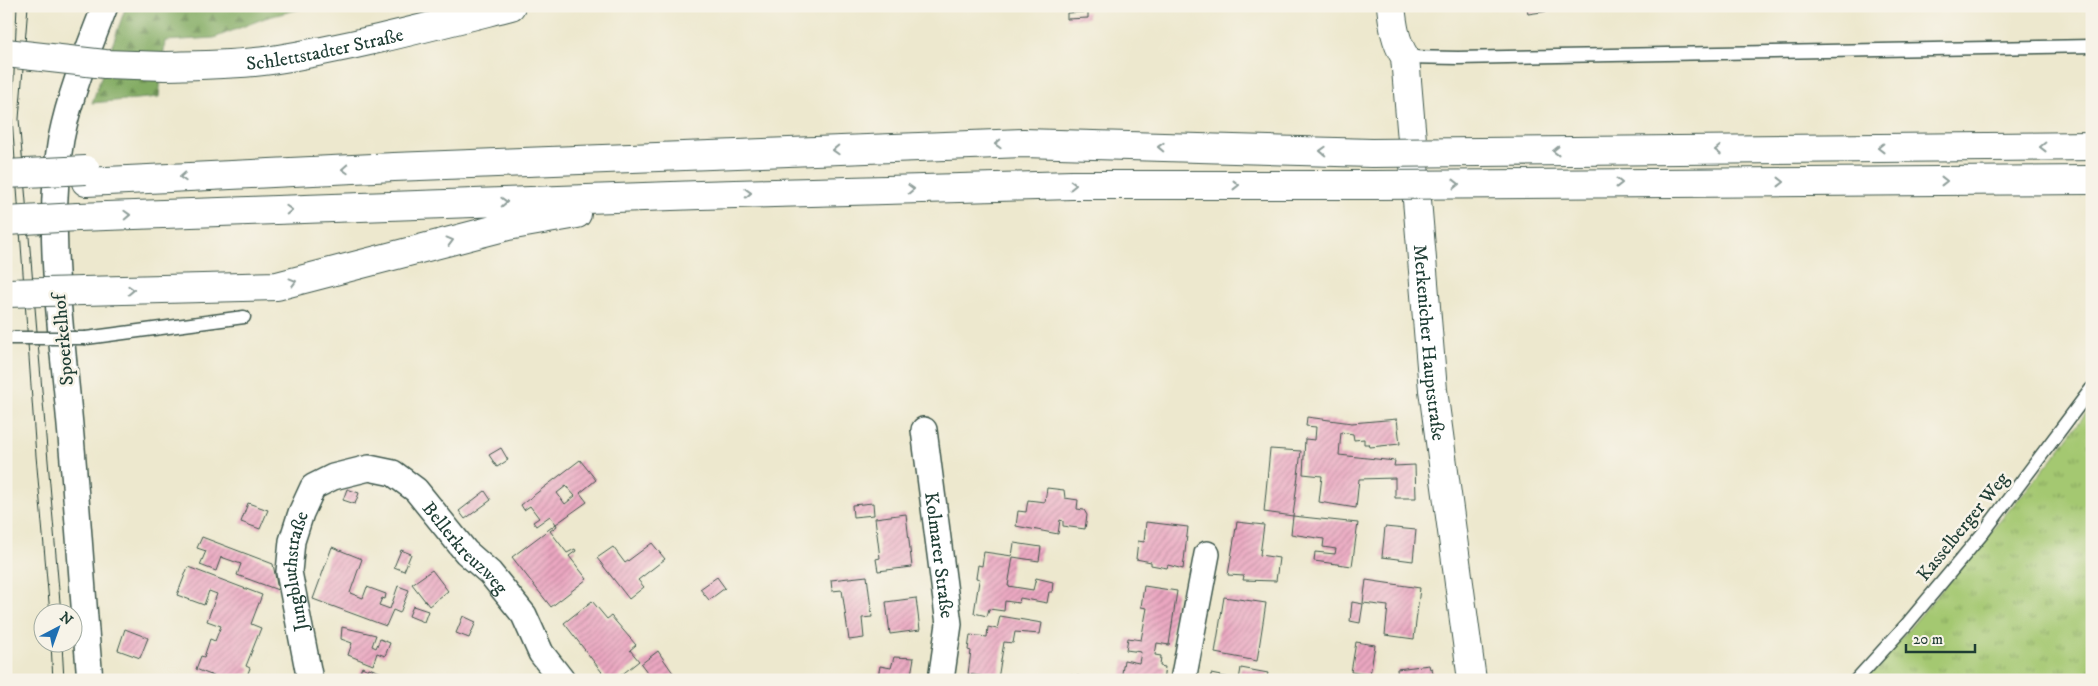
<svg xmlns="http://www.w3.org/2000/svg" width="2098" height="686" font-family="'IM FELL DW Pica',serif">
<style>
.forest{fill:url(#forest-firs);stroke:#51744c}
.park{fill:url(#park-tufts);stroke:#628252}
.building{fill:url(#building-hatch);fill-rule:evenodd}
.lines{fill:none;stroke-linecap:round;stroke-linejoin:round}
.lane-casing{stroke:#3e574b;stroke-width:15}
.street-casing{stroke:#3e574b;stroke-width:28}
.secondary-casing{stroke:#3e574b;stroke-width:30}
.highway-casing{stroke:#3e574b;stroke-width:30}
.lane{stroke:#fff;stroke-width:12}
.street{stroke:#fff;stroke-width:25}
.secondary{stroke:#fff;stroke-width:28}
.highway{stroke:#fff;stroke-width:28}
.tram{stroke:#1f3d34;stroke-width:1}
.lane-bridge-casing{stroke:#3e574b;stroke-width:15;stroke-linecap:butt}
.secondary-bridge-casing{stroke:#3e574b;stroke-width:30;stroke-linecap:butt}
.highway-bridge-casing{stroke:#3e574b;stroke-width:30;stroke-linecap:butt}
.lane-bridge{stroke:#fff;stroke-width:12}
.secondary-bridge{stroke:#fff;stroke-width:28}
.highway-bridge{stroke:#fff;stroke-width:28}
.oneway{stroke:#8f9e9a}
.labels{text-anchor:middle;stroke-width:5;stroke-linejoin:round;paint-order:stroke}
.street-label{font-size:19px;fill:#1f3d34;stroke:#f7f3e8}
</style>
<defs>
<pattern id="forest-firs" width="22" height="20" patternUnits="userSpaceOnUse" patternTransform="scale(1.25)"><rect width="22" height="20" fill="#83ac63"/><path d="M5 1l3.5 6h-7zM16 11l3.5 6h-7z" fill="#6b8d52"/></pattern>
<pattern id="park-tufts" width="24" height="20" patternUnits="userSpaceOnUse" patternTransform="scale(1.25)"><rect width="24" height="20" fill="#a4c871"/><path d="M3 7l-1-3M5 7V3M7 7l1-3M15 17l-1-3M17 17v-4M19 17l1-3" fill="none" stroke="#85a45e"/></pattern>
<pattern id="building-hatch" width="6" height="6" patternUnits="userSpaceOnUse" patternTransform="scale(1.25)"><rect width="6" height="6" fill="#eba7c1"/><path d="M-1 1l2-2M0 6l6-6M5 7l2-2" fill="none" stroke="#be899e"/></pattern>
</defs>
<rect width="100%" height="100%" fill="#f7f3e8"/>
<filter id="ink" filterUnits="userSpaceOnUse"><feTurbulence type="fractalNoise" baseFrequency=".02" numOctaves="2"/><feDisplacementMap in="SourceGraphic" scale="10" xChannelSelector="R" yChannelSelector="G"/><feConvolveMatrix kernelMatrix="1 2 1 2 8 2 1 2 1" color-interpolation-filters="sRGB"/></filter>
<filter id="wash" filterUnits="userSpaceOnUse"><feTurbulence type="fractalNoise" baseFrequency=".0096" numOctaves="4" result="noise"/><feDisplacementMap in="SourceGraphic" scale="20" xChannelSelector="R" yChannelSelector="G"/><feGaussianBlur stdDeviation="1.12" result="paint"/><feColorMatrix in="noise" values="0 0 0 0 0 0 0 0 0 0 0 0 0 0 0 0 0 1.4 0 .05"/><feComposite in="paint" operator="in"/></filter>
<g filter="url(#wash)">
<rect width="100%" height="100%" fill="#ede8ce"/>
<!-- forest -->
<path class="forest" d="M126 6H311L265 18 214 38 165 41 159 97 92 103Z"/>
<!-- park -->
<path class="park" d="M2092 401V680H1866L2053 458 2086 413Z"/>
<g id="blocks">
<!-- building -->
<path class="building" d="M1527 6H1576V7L1528 14Z
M1088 12V18L1067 19V13Z
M1307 417 1352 423 1397 419 1400 444 1370 447 1369 444H1364V439L1354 440 1353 434 1341 432 1339 455 1395 461 1394 466 1415 465 1416 498H1395V478L1359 479 1356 508 1319 502 1322 476 1303 474 1305 439 1315 440 1316 427 1306 426Z
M501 448 508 460 497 467 489 455Z
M1270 449 1301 451 1293 516 1264 512Z
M580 460 596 480 580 493 587 502 556 524 550 516 536 526 533 522 539 518 530 506 524 510 521 505ZM566 486 575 496 565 504 557 493Z
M1047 488 1064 490 1065 498 1078 500 1077 509 1084 510 1087 515 1085 529 1063 526V521L1060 520 1058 534 1016 526 1018 511 1026 512 1028 500 1045 502Z
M347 489 359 493 355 504 343 500Z
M485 491 491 500 465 519 459 511Z
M248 503 268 510 260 529 241 522Z
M873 503 874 515 853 517 852 505Z
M906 514 912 567 878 571 876 559 880 558 875 518Z
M1293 516 1358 523 1352 566 1314 561 1315 552 1335 554 1336 549 1323 547 1324 539 1291 534Z
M1146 522 1188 527 1183 569 1168 565 1167 568 1151 565V562L1136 559 1138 541 1144 542Z
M1237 522 1264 525 1260 555 1279 558 1276 581 1243 580 1244 576 1228 575Z
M556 524 557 526 550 531 567 553 575 549 576 551 569 556 587 579 551 607 512 557Z
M1385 527 1416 530 1413 561 1382 557Z
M202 537 273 564 278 590 237 575 241 564 221 557 216 571 200 565 206 551 197 548Z
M652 543 665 559 638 580 644 587 629 599 597 558 613 547 625 563Z
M1014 543 1041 547 1039 561 1013 557 1008 586 1033 590 1036 578 1053 582 1052 592H1049L1047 603 1020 598 1019 603 1005 601 1004 611 989 609 987 616 974 613 979 581 980 579 976 578 978 565 982 566 984 552 1012 556Z
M332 547 362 559 350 593 363 598 367 587 386 594 385 599 382 598 379 605 390 609 398 586 409 590 400 613 393 610 386 626 313 599Z
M401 550 411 554 404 571 394 567Z
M188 567 262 595 251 624 261 628 246 666 250 668 247 676 243 674 241 680H223L196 669 201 656 204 657 210 639 215 641 221 626 207 621 217 594 209 591 204 605 177 595Z
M432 570 448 591 429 606 412 584Z
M867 576 872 617 862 618 864 638 849 640 842 590 832 591 831 580Z
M717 577 725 588 709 600 700 589Z
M1366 580 1420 588 1414 639 1385 635 1388 606 1363 603Z
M1144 586 1177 591 1169 645 1157 643 1155 655 1161 656 1160 666 1165 667 1163 680H1121L1124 660 1139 663 1141 652 1126 650 1128 638 1141 640 1147 608 1141 607Z
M1224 597 1266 603 1257 661 1215 653Z
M916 598 920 630 890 634 886 602Z
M592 601 607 619 611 616 636 645 630 650 639 661 615 680H608L564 623Z
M1352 602 1363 604 1360 623 1350 621Z
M413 606 428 611 424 622 409 616Z
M463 616 476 622 469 638 456 633Z
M1000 616 1042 623 1040 634 1015 632 1013 643 1004 642 998 679 968 674 971 651 968 650 970 635 987 637 988 627 997 629Z
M342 627 376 635 372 646 376 648 380 639 390 643 385 656 377 653 373 665 348 655 352 643 341 639Z
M125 629 148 638 140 658 118 650Z
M1356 642 1375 645 1370 675 1351 672Z
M658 651 664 660 678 680H653L641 664Z
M894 657 914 658 910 680H875V676L878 677 880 666 891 668Z
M1429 665 1430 669 1432 668 1434 680H1398L1397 669Z
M362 667 368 670 369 668 400 680H357Z
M1241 668 1268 673 1266 680H1239Z
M1211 674 1235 679V680H1210Z
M1069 675 1084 677 1083 680H1069Z"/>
</g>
</g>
<g filter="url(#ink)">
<use href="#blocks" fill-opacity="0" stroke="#3e574b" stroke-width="1"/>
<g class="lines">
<defs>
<path id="lane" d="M1405 57 1458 58 2092 46
M86 338 244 317
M1856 680 1907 624 1983 533 2091 389"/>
<g id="street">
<path id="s1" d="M924 430 949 624 941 680"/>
<path d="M90 680C82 588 77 496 68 404 60 319 46 224 61 139 70 94 88 50 105 6"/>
<path id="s2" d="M310 680 289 572 292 541 301 513 313 487 333 477 369 468 393 473 416 490 466 552 490 573 524 615 541 653 562 680"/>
<path d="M1183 680 1207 554"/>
</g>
<g id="secondary">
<path id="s3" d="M1391 6C1393 25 1395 41 1405 57L1433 390 1472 680"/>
<path id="s4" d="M165 66C201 65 237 65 272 60 353 47 432 26 511 6"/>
</g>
<path id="highway" d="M86 182 394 167 1023 143 1372 153
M78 217 700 195 1072 185H1372
M83 291 277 286 508 226 577 214"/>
</defs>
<!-- lane casing -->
<use href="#lane" class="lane-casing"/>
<!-- street casing -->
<use href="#street" class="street-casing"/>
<!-- secondary casing -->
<use href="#secondary" class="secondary-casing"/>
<!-- highway casing -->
<use href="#highway" class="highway-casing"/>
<!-- lane -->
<use href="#lane" class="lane"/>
<!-- street -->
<use href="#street" class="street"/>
<!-- secondary -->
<use href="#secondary" class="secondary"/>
<!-- highway -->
<use href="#highway" class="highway"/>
<!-- tram -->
<path class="tram" d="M17 6 12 118 36 456 50 614
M28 6 19 119 61 614
M51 644 53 680
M62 644 64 680"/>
<defs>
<path id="lane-bridge" d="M6 338H86"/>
<path id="secondary-bridge" d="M6 53 105 64 165 66"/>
<path id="highway-bridge" d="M1372 153 2092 146
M6 174 86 170
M1372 185 2092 180
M6 221 78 217
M6 293 83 291"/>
</defs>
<!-- lane-bridge casing -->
<use href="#lane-bridge" class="lane-bridge-casing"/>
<!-- secondary-bridge casing -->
<use href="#secondary-bridge" class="secondary-bridge-casing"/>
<!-- highway-bridge casing -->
<use href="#highway-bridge" class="highway-bridge-casing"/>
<!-- lane-bridge -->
<use href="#lane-bridge" class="lane-bridge"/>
<!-- secondary-bridge -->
<use href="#secondary-bridge" class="secondary-bridge"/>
<!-- highway-bridge -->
<use href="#highway-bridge" class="highway-bridge"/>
</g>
<!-- one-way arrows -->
<defs><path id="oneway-chevron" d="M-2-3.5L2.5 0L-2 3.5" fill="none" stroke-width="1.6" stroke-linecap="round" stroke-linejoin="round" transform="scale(1.25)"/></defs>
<g class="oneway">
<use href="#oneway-chevron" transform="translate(998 144) rotate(178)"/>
<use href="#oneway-chevron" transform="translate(1161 147) rotate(-178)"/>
<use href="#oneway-chevron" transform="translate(2043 147) rotate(179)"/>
<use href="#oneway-chevron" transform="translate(1881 148) rotate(179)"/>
<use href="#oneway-chevron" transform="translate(836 150) rotate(178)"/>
<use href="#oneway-chevron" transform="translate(1718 150) rotate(179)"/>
<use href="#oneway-chevron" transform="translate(1323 151) rotate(-178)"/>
<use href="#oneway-chevron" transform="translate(1556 151) rotate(179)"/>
<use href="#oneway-chevron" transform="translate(345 169) rotate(177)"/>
<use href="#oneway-chevron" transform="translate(183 177) rotate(177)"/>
<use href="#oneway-chevron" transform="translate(1944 181)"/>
<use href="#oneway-chevron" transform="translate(1781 182)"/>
<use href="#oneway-chevron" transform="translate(1619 183)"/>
<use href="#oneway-chevron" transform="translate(1456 184)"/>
<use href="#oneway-chevron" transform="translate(1073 185) rotate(-1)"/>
<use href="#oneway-chevron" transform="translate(1236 185)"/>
<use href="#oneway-chevron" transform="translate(911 189) rotate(-2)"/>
<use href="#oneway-chevron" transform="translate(748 193) rotate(-2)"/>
<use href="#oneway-chevron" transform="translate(504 202) rotate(-2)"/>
<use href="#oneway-chevron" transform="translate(289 210) rotate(-2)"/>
<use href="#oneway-chevron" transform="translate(127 215) rotate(-2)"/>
<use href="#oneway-chevron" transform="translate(450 241) rotate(-15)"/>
<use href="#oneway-chevron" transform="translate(293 282) rotate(-15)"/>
<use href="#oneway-chevron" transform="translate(131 290) rotate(-2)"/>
</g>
</g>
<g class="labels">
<!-- street labels -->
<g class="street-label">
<text dy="7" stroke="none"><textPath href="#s4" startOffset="161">Schlettstadter Straße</textPath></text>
<text transform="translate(62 340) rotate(-95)" y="7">Spoerkelhof</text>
<text dy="7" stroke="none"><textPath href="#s3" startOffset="340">Merkenicher Hauptstraße</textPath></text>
<text transform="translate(1962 526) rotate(-51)" y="7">Kasselberger Weg</text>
<text dy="7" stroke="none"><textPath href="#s2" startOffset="388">Bellerkreuzweg</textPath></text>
<text dy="7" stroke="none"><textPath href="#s1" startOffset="126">Kolmarer Straße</textPath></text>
<text dy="7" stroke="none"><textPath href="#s2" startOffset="111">Jungbluthstraße</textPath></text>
</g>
</g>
<!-- margin -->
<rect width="2098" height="686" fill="none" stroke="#f7f3e8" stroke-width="25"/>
<!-- north arrow -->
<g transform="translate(58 628) rotate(41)"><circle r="24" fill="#f7f3e8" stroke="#a1aaa0"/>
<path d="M0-4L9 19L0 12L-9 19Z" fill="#1f6fb2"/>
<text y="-8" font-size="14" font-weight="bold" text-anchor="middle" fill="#1f3d34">N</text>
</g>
<!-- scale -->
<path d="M1906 644v8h69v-8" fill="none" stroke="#1f3d34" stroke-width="2.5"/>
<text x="1913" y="644" font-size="15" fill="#1f3d34" stroke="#f7f3e8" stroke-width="4" paint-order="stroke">20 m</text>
</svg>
